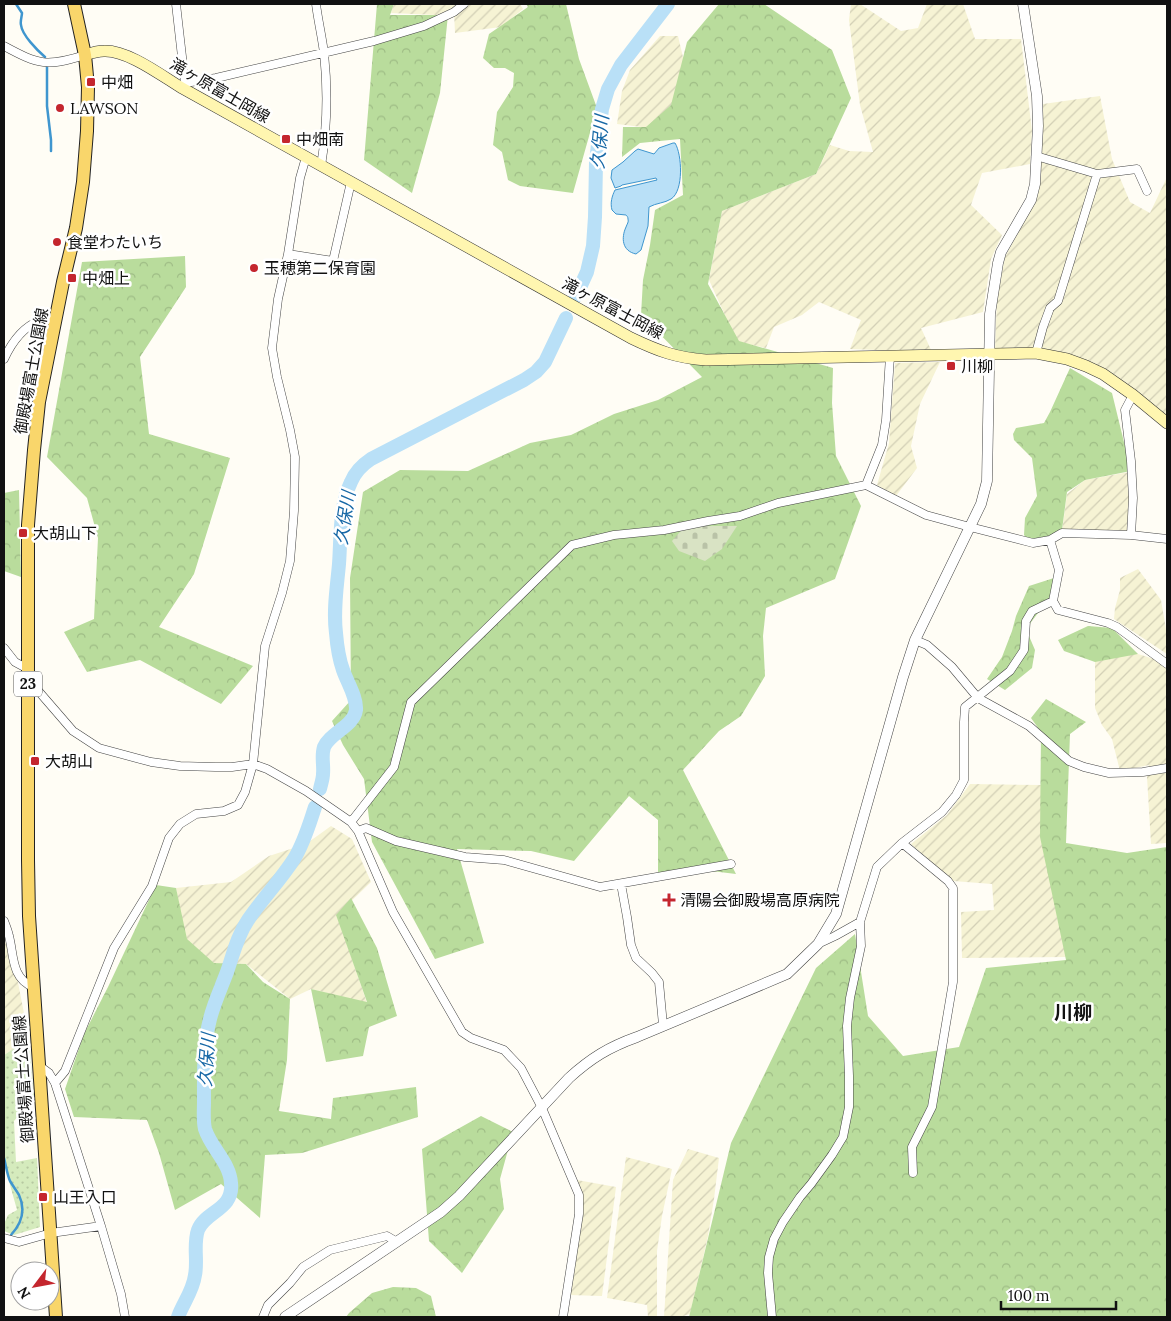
<svg xmlns="http://www.w3.org/2000/svg" width="1171" height="1321" font-family="Lora,'Noto Sans JP',serif">
<style>
.farmland{fill:url(#farmland-furrows)}
.grass{fill:url(#grass-dots)}
.forest{fill:url(#forest-crowns)}
.cemetery{fill:url(#cemetery-stones)}
.water{fill:#b9e0f7;stroke:#3f96cf}
.lines{fill:none;stroke-linecap:round;stroke-linejoin:round}
.stream{stroke:#3f96cf;stroke-width:2.5}
.river{stroke:#b9e0f7;stroke-width:14}
.minor-casing{stroke:#444;stroke-width:9}
.tertiary-casing{stroke:#444;stroke-width:11}
.secondary-casing{stroke:#333;stroke-width:12}
.primary-casing{stroke:#222;stroke-width:14}
.minor{stroke:#fff;stroke-width:8}
.tertiary{stroke:#fff;stroke-width:10}
.secondary{stroke:#fff6b0;stroke-width:11}
.primary{stroke:#f9d66b;stroke-width:12}
.poi-dot{fill:#c4262e;stroke:#fff;stroke-width:2}
.labels{text-anchor:middle;stroke-width:5;stroke-linejoin:round;paint-order:stroke}
.shield{fill:#fff;stroke:#585858;stroke-width:1}
.shield-label{font-size:15px;font-weight:bold;fill:#111}
.poi-label{font-size:16px;fill:#111;stroke:#fff;text-anchor:start}
.street-label{font-size:16px;fill:#111;stroke:#fff}
.water-label{font-size:18px;font-style:italic;fill:#1768a6;stroke:#fff}
.quarter-label{font-size:19px;font-weight:bold;fill:#111;stroke:#fff}
</style>
<defs>
<pattern id="farmland-furrows" width="10" height="10" patternUnits="userSpaceOnUse" patternTransform="scale(1.25)"><rect width="10" height="10" fill="#f6f3d4"/><path d="M-1 1l2-2M0 10L10 0M9 11l2-2" fill="none" stroke="#d2cfb5"/></pattern>
<pattern id="grass-dots" width="8" height="8" patternUnits="userSpaceOnUse" patternTransform="scale(1.25)"><rect width="8" height="8" fill="#d5ebbd"/><path d="M2 2h.1M6 6h.1" fill="none" stroke="#b6c8a1" stroke-width="1.8" stroke-linecap="round"/></pattern>
<pattern id="forest-crowns" width="20" height="18" patternUnits="userSpaceOnUse" patternTransform="scale(1.25)"><rect width="20" height="18" fill="#b9dc9c"/><path d="M2 6a3 3 0 1 1 6 0M12 15a3 3 0 1 1 6 0" fill="none" stroke="#9ebc85"/></pattern>
<pattern id="cemetery-stones" width="16" height="16" patternUnits="userSpaceOnUse" patternTransform="scale(1.25)"><rect width="16" height="16" fill="#d9e3c4"/><path d="M2 7V4a2 2 0 0 1 4 0v3zM10 15v-3a2 2 0 0 1 4 0v3z" fill="#b9c2a7"/></pattern>
</defs>
<rect width="100%" height="100%" fill="#fffdf5"/>
<!-- farmland -->
<path class="farmland" d="M394 4H520L523 9 501 27 455 33 454 12 436 15 391 13Z
M851 4H860L901 31 918 28 927 4H963L975 39H1021L1032 131 1030 164 982 173 971 205 1002 235 991 259 983 312 921 328 932 352 850 349 861 320 819 302 802 315 774 327 766 348 733 341 724 313 709 280 722 211 816 174 830 145 849 151 873 152 860 105 849 20Z
M660 36H678L687 74 671 105 650 128 617 124 622 91 630 70Z
M1100 96 1112 159 1130 202 1150 213 1167 177V419L1108 371 1046 351 995 348 997 299 1005 257 1037 198 1043 104Z
M940 362 920 404 911 446 917 468 896 496 877 485 889 443 895 363Z
M1129 472 1131 534 1062 532 1067 494 1085 480Z
M1138 569 1161 600 1167 635V654L1114 619 1115 608 1120 590V578Z
M1095 654H1138L1167 663V843L1151 844 1147 777 1149 765 1120 771 1112 739 1102 725 1095 708Z
M970 784 1043 785 1047 795 1066 957 962 958 961 912 994 910 992 884 953 881 911 844 947 815Z
M331 826 352 839 371 882 337 915 367 1003 311 989 290 999 246 964 214 963 186 944 176 888 231 882 269 856 306 844Z
M4 939 14 962 29 1039 4 1055Z
M688 1149 719 1158 714 1199 708 1236 690 1314 680 1317H664L673 1180Z
M626 1157 672 1169 662 1216 657 1251V1317H648L647 1305 607 1298Z
M577 1180 616 1187 602 1296 569 1295 577 1227Z"/>
<!-- grass -->
<path class="grass" d="M29 1039 34 1097 14 1121 16 1162 37 1158 40 1227 14 1235 4 1231V1224L8 1215 17 1210 4 1163V1055Z"/>
<!-- forest -->
<path class="forest" d="M377 4H394L390 15H448L440 93 412 193 364 160Z
M526 4H566L579 59 597 108 573 193 520 186 508 180 502 152 493 145 497 112 513 87 514 73 505 68H494L483 58 489 34 528 7Z
M719 4H764L832 50 851 98 816 174 722 211 708 284 739 341 833 368 832 403 836 456 861 506 835 579 766 608 763 636 765 676 741 716 719 731 683 770 736 874 695 869 668 875 658 881V820L629 796 574 861 531 851 457 849 484 943 435 959 372 842 364 779 343 745 332 721 351 700 350 578 363 492 400 470 468 471 530 443 571 435 614 414 658 400 702 377 641 315 643 280 650 245 655 210 683 195 680 139 640 143 622 157 623 127H646L671 105 687 42Z
M185 256 186 287 140 357 149 434 230 458 194 574 159 627 253 666 221 704 140 660 87 672 64 632 94 619 98 538 87 498 47 457 82 262Z
M1070 368 1112 393 1131 471 1085 480 1067 492 1062 530 1059 535 1030 542 1024 535 1025 518 1037 496 1032 458 1014 440 1013 434 1016 428 1044 423 1050 412Z
M19 490 21 577 4 571V493Z
M1054 578 1050 597 1026 629 1035 650 1032 668 1005 690 987 679 1002 657 1012 631 1016 616 1029 586Z
M1088 626 1112 628 1138 654 1095 662 1064 651 1058 640Z
M1046 699 1086 722 1070 734 1066 843 1127 853 1167 847V1317H689L731 1143 816 968 855 934 868 1016 903 1056 959 1047 986 968 1066 960 1040 837 1041 732 1031 718Z
M156 885 176 888 187 939 214 963 246 964 263 982 290 999 287 1060 279 1111 331 1119 333 1098 416 1087 418 1117 302 1153 265 1155 260 1218 221 1184 175 1210 159 1153 147 1120 74 1117 65 1089 84 1034 108 987Z
M351 898 377 948 397 1016 369 1027 363 1056 326 1062 311 989 367 1002 336 915Z
M481 1116 513 1132 500 1179 504 1209 462 1273 429 1241 422 1149Z
M393 1287 416 1288 431 1296 436 1317H346L349 1313 372 1293Z"/>
<!-- cemetery -->
<path class="cemetery" d="M685 526H737L722 549 705 561 679 551 672 541Z"/>
<!-- water -->
<path class="water" d="M673 143H675C682 154 684 191 671 199 665 203 656 203 649 207L648 226 641 250 636 254C622 251 621 238 626 227 627 224 629 222 628 219 628 217 627 216 626 215L616 214 612 210C610 203 612 196 615 190L657 180 656 178 622 185 621 186 615 188 611 178 612 170 623 162 635 151 638 149 654 154 659 148Z"/>
<g class="lines">
<!-- stream -->
<path class="stream" d="M16 4 22 13C22 16 20 21 21 25 22 35 37 50 45 57
M47 66V106L51 140V151
M4 1158C6 1165 7 1174 10 1181 13 1186 16 1190 19 1195 26 1210 21 1224 11 1235"/>
<!-- river -->
<path class="river" d="M576 296 587 272 593 246 595 217 596 162 602 109 608 89 621 65 668 4
M320 789C321 784 323 779 323 774 324 765 321 756 324 747 330 733 354 726 356 710 357 697 347 682 343 670 339 659 337 645 336 633 333 610 337 587 339 564 341 537 339 507 351 482 355 472 362 465 371 459L524 380 536 372 545 362 566 318
M178 1317C183 1303 193 1291 195 1275 198 1261 193 1244 198 1230 205 1211 234 1210 231 1183 230 1163 211 1148 205 1129 203 1121 204 1110 204 1102 204 1074 203 1046 210 1019 214 1003 221 988 227 972 233 955 237 936 248 920 262 899 280 881 294 859 304 843 309 825 315 807"/>
<defs>
<path id="minor" d="M176 4 185 83 183 87
M316 4C318 20 322 37 324 53 328 90 327 129 321 166
M4 46C39 65 47 67 85 55
M185 83 216 78 374 41 424 26 454 12 464 4
M1036 156 1097 174 1137 169 1147 191
M288 254 333 261 351 182
M1036 353 1043 327 1050 308 1058 301 1097 174
M4 359C11 344 23 327 39 321 44 319 50 320 56 320
M866 485 882 445 886 420 890 356
M1131 535 1133 498 1131 461 1125 410 1133 395
M1050 540 1059 570 1053 601 1058 610 1108 623 1117 627 1167 664
M915 640 927 645 952 667 978 698 1029 726 1069 761 1084 767 1109 773 1143 772 1167 768
M4 648 15 662 28 669
M28 679 73 731 99 748 151 762 180 766 215 767H232L253 764 267 769 306 791 351 822 358 831 393 912 462 1032 471 1038 504 1050 521 1068 542 1108 579 1195V1214L563 1317
M351 822 394 767 411 702 572 545 614 535 664 530 708 521 740 516 778 503 866 485 926 515 970 527 1033 543 1050 540 1062 533 1131 535 1167 539
M358 831 366 828 396 841 465 857 504 860 600 887 731 864
M902 843 948 881 953 888V982L932 1107 912 1147 913 1173
M621 884 627 917 631 945 636 958 652 973 659 982 663 1025
M4 921C6 926 8 931 9 936 14 955 11 978 33 987
M818 944 835 936 860 922
M38 1065 49 1073 55 1083 101 1226 121 1294 125 1317
M55 1083 65 1071 114 948 152 886 169 838 180 824 196 814 224 811 238 805 245 792 253 764 265 646 282 593 290 561 294 511 295 457 290 430 277 377 272 348 278 299 288 254 300 178 306 157
M4 1238 19 1242 51 1233 101 1226
M263 1317 268 1305 290 1283 303 1267 330 1250 387 1236 397 1242
M772 1317 768 1273 769 1257 774 1239 783 1222 800 1197 811 1184 832 1155 843 1137 849 1107V1076L847 1026 850 998 861 946 860 922 877 867 902 843 942 812 956 795 964 780V722L965 707 1010 671 1024 650 1026 621 1032 611 1053 601"/>
<path id="tertiary" d="M285 1317 441 1212 459 1196 569 1078C591 1058 609 1047 637 1037L787 974 818 944 836 914 903 677 915 640 981 504 987 481 990 314 998 263 1001 252 1031 200 1035 184 1038 126 1037 96 1023 4"/>
<path id="secondary" d="M85 55C91 53 98 51 104 51 128 50 162 76 182 88L631 338C658 351 677 358 706 360L1036 353 1067 359 1086 366 1103 374 1133 395 1167 423"/>
<path id="primary" d="M56 1317 29 916 28 860V525L34 450 39 402 63 282 76 228 83 182 87 131 88 87 85 55 74 4"/>
</defs>
<!-- minor casing -->
<use href="#minor" class="minor-casing"/>
<!-- tertiary casing -->
<use href="#tertiary" class="tertiary-casing"/>
<!-- secondary casing -->
<use href="#secondary" class="secondary-casing"/>
<!-- primary casing -->
<use href="#primary" class="primary-casing"/>
<!-- minor -->
<use href="#minor" class="minor"/>
<!-- tertiary -->
<use href="#tertiary" class="tertiary"/>
<!-- secondary -->
<use href="#secondary" class="secondary"/>
<!-- primary -->
<use href="#primary" class="primary"/>
</g>
<!-- markers -->
<g class="poi-dot">
<rect x="86" y="77" width="10" height="10" rx="2.5"/>
<circle cx="60" cy="108" r="5"/>
<rect x="281" y="134" width="10" height="10" rx="2.5"/>
<circle cx="57" cy="242" r="5"/>
<circle cx="254" cy="268" r="5"/>
<rect x="67" y="273" width="10" height="10" rx="2.5"/>
<rect x="946" y="361" width="10" height="10" rx="2.5"/>
<rect x="18" y="528" width="10" height="10" rx="2.5"/>
<rect x="30" y="756" width="10" height="10" rx="2.5"/>
<path d="M666.5 892.5h5v5h5v5h-5v5h-5v-5h-5v-5h5z"/>
<rect x="38" y="1192" width="10" height="10" rx="2.5"/>
</g>
<g class="labels">
<!-- shield labels -->
<rect class="shield" x="14" y="671.5" width="28" height="25" rx="4"/>
<g class="shield-label">
<text x="28" y="689">23</text>
</g>
<!-- poi labels -->
<g class="poi-label">
<text x="101" y="88">中畑</text>
<text x="70" y="114">LAWSON</text>
<text x="296" y="145">中畑南</text>
<text x="67" y="248">食堂わたいち</text>
<text x="264" y="274">玉穂第二保育園</text>
<text x="82" y="284">中畑上</text>
<text x="961" y="372">川柳</text>
<text x="33" y="539">大胡山下</text>
<text x="45" y="767">大胡山</text>
<text x="680" y="906">清陽会御殿場高原病院</text>
<text x="53" y="1203">山王入口</text>
</g>
<!-- street labels -->
<g class="street-label">
<text transform="translate(220 90) rotate(30)" y="6">滝ヶ原富士岡線</text>
<text transform="translate(613 308) rotate(28)" y="6">滝ヶ原富士岡線</text>
<text transform="translate(31 371) rotate(-80)" y="6">御殿場富士公園線</text>
<text transform="translate(23 1079) rotate(-94)" y="6">御殿場富士公園線</text>
</g>
<!-- water labels -->
<g class="water-label">
<text transform="translate(600 142) rotate(-85)" y="6">久保川</text>
<text transform="translate(345 518) rotate(-81)" y="6">久保川</text>
<text transform="translate(207 1060) rotate(-86)" y="6">久保川</text>
</g>
<!-- quarter labels -->
<g class="quarter-label">
<text x="1073" y="1019">川柳</text>
</g>
</g>
<!-- border -->
<rect width="1171" height="1321" fill="none" stroke="#111111" stroke-width="10"/>
<!-- north arrow -->
<g transform="translate(35 1286) rotate(238)"><circle r="24" fill="#ffffff" stroke="#a0a0a0"/>
<path d="M0-4L9 19L0 12L-9 19Z" fill="#c4262e"/>
<text y="-8" font-size="14" font-weight="bold" text-anchor="middle" fill="#111111">N</text>
</g>
<!-- scale -->
<path d="M1001 1301v8h115v-8" fill="none" stroke="#111111" stroke-width="2.5"/>
<text x="1008" y="1301" font-size="15" fill="#111111" stroke="#ffffff" stroke-width="4" paint-order="stroke">100 m</text>
</svg>
